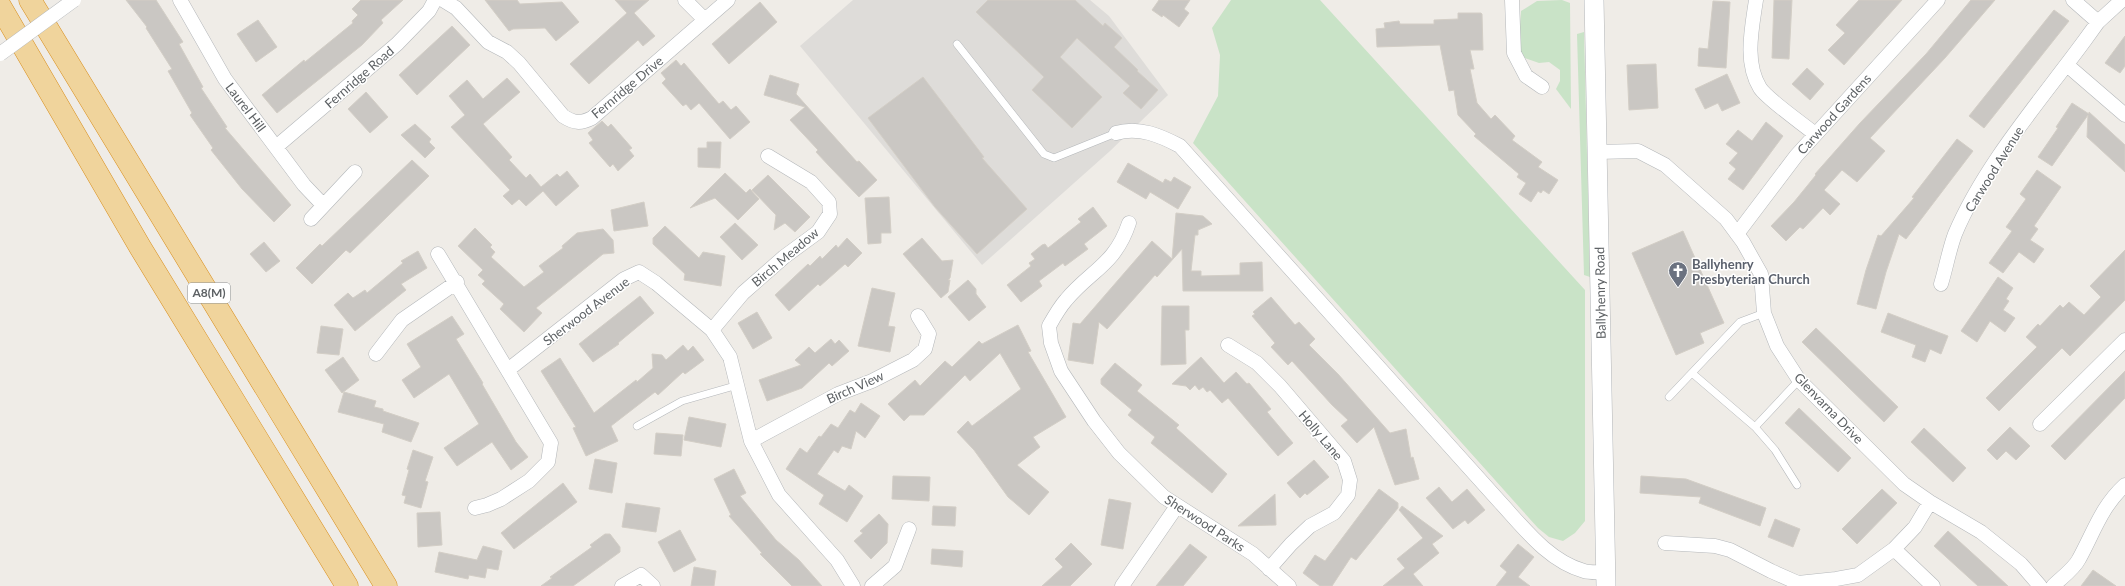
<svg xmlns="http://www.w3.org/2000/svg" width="2125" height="586" font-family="Lato,sans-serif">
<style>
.industrial{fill:#dedcd9}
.green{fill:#c9e3c7}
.building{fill:#cac7c3;stroke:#d3cec6}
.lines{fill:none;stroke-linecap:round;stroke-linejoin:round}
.service-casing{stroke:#b4b7ba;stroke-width:8}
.minor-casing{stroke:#b4b7ba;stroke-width:15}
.secondary-casing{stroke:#b3b6b9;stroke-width:20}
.motorway-casing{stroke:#d98f1d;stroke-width:23}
.service{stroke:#fff;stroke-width:7}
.minor{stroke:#fff;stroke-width:14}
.secondary{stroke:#fff;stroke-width:19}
.motorway{stroke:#f0d49c;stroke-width:22}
.minor-bridge-casing{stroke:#b4b7ba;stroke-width:15;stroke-linecap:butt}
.minor-bridge{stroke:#fff;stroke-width:14}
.labels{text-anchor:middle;stroke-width:3;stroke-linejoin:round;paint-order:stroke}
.shield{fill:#fff;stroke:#8e9193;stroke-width:1}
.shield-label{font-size:12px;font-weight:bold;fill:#5e6265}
.street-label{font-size:13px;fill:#5e6265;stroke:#fff}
.worship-label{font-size:13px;font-weight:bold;fill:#5b616d;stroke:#fff;text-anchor:start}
</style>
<rect width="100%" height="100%" fill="#efece7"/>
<!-- industrial -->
<path class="industrial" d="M853 0H1090L1109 16 1168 95 1110 151 982 265 800 46Z"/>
<!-- green -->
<path class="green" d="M1231 0H1320L1585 290V521L1575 533 1563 541 1549 537 1538 528 1193 143 1218 96 1220 55 1212 28Z
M1562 0 1570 3 1571 109 1556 89 1560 81V70L1549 62 1539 63 1522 57 1519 45 1521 11 1537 1Z
M1584 32 1590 277 1584 275 1577 34Z"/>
<!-- building -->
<path class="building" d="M126 0H156L183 42 179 44 203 87 201 88 227 127 225 128 291 205 274 222 242 189 211 150 213 148 190 115 192 113 168 71 172 69 146 28 147 27Z
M361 0H403L381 20 383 23 362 45 277 113 262 95 304 60 305 62 353 23 352 21 358 15 352 9Z
M485 0H517L520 4 562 2 579 22 556 41 545 28 513 29 509 31Z
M615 0H649L634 13 655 36 643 46 638 40 589 84 570 64 627 13Z
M988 0H1075L1103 26 1105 23 1122 38 1114 47 1138 70 1137 71 1158 90 1141 109 1123 93 1130 86 1077 38 1060 57 1102 97 1072 128 1032 90 1044 77 976 12Z
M1159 0H1190L1184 9 1189 13 1179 27 1163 15 1162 17 1152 10Z
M1774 0H1792L1789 59 1772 58Z
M1859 0H1902L1844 65 1828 50 1845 33 1836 25Z
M1971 0H1995L1945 58 1870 138 1885 151 1857 182 1842 170 1824 190 1840 204 1830 215 1823 208 1803 229 1800 227 1786 241 1771 226 1794 202 1816 175 1815 174 1860 123 1926 54Z
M1713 1 1730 2 1726 68 1698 66 1699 48 1708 49Z
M760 2 777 22 729 64 712 44Z
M2054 10 2069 21 1984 128 1969 116Z
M1458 13H1481L1482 14 1483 50H1470L1474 69H1470L1477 103 1491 119 1495 115 1515 136 1512 140 1542 162 1538 167 1558 180 1549 194 1543 190 1541 193 1538 191 1531 202 1519 194 1526 183 1517 177 1519 174 1474 136 1476 134 1458 115 1454 90 1449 91 1440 45 1377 47 1376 29 1385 28 1384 23 1399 21 1400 24H1434V20L1458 19Z
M258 20 277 47 256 62 237 34Z
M452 26 470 45 417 95 399 75Z
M2125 36V66L2120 73 2105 63Z
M676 60 681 66 684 63 719 104 723 101 731 110 736 106 750 122 730 139 699 103 691 110 686 104 683 106 662 83 666 79 661 73Z
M1656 64 1658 108 1629 110 1627 65Z
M1807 68 1824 84 1810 100 1792 84Z
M1727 74 1740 103 1722 111 1718 103 1705 109 1695 89Z
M770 75 799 84 796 94 857 162 859 161 877 180 859 197 830 167 816 152 818 150 790 120 805 107 764 95Z
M923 77 984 157 982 158 1027 209 977 254 935 207 868 118Z
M507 78 520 92 483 124 512 157 509 160 526 178 530 174 541 187 557 174 560 177 567 171 579 186 556 206 543 191 526 206 519 199 512 205 503 196 510 190 451 127 465 115 449 96 467 80 483 99Z
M366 92 388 117 370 133 348 109Z
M2072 103 2089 114V112L2125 145V172L2087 137 2088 115 2052 166 2038 157 2058 128 2056 127Z
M602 121 608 127 611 124 632 148 629 150 634 156 618 171 613 164 610 167 589 143 593 140 588 133Z
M1766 122 1783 136 1743 190 1728 179 1736 169 1729 163 1738 153 1726 144 1738 130 1752 141Z
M415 124 431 139 429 142 435 148 425 158 401 135Z
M1957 139 1973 151 1906 239 1899 234 1886 272 1876 309 1857 304 1866 270 1878 235 1881 236 1914 198 1912 197Z
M707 142H721L720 168 698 167V148H707Z
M412 160 429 176 350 253 346 250 312 284 296 268 320 244 322 246Z
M1128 163 1163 183 1165 179 1171 182 1174 177 1191 187 1178 209 1150 192 1146 199 1117 182Z
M2037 170 2061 187 2034 226 2038 229 2030 240 2044 249 2034 263 2019 252 2003 273 1989 263 2012 231 2006 227 2026 199 2020 194Z
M725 173 746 193 750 189 759 199 738 220 715 198 690 208Z
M768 175 810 217 795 232 785 223 774 230 776 215 752 190Z
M889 197 891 233H881V243L868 244 865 198Z
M644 202 648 226 614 231 611 210Z
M1093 207 1107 226 1084 244 1088 249 1065 266 1063 263 1039 281 1042 286 1021 302 1007 285 1031 266 1029 263 1035 259 1031 254 1042 245 1045 244 1048 248 1081 222 1078 219Z
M1176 213 1203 216 1212 224 1198 230V235H1195L1191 271H1201V276L1240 275V263L1262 262 1263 291H1183L1182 249 1157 277 1155 275 1107 329 1099 322 1093 364 1068 360 1073 323 1080 324 1152 241 1172 259Z
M735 223 758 245 742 260 720 237Z
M665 226 699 258 703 252 725 256 721 286 684 280 685 274 653 244V238Z
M475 228 492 245 490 247 495 252 491 257 524 287 544 272 539 266 563 248 562 246 577 233 603 229 613 240 614 253 603 254 536 308 542 313 524 332 500 309 504 304 482 284 485 281 478 275 483 270 458 246Z
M1683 231 1724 323 1700 333 1704 343 1676 355 1632 253Z
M847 238 862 253 848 267 845 264 820 286 818 284 789 311 775 295 808 264 810 266 820 256 822 259 836 245 838 248Z
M922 238 942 261 953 260 950 278 948 280H950L948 292 941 298 903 254Z
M264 242 280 261 266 272 250 254Z
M2125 250V300L2070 356 2062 348 1999 411 1986 398 2037 347 2026 337 2038 324 2040 326 2060 305 2063 308 2069 302 2084 315 2101 297 2090 286Z
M418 251 427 268 401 284 406 290 355 331 334 305 348 293 353 298 365 290 367 293 403 263 401 261Z
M1998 277 2013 288 2006 299 2009 301 2003 310 2015 318 2005 332 1990 321 1977 342 1961 331Z
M968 280 976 289V294L986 307 969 321 948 297Z
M872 288 895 293 888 326 895 327 890 352 858 346Z
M640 296 654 313 618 343 619 344 593 362 579 344Z
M1271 297 1295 325 1299 322 1315 339 1309 345 1338 374 1390 433 1406 429 1411 458 1413 457 1419 479 1395 485 1374 427 1357 443 1341 426 1348 420 1332 405 1292 361 1288 365 1271 347 1275 343 1252 316 1255 314 1253 312Z
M1162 306H1189V330H1185L1186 364 1161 365Z
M757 312 772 338 753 349 738 323Z
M1888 313 1948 336 1941 354 1930 349 1925 362 1912 357 1916 345 1881 332Z
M452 316 464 334 456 339 483 383 482 384 516 442 528 457 511 470 492 442 457 466 444 448 479 424 449 374 414 398 402 380 421 367 407 344Z
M1018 325 1031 351 1028 352 1066 417 1033 437 1040 447 1017 465 1049 492 1029 515 1008 497 974 450 957 432 968 421 972 426 1021 389 1000 353 970 381 965 375 924 415H910L904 421 888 404 915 380 920 386 945 361 952 367 979 341 982 344Z
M321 326 343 329 339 355 317 353Z
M1816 328 1898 407 1884 422 1802 342Z
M831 339 835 344 839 340 849 351 832 366 829 363 802 388 767 401 759 380 801 365 795 360 809 347 815 353Z
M683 345 688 351 693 346 704 360 685 374 683 372 658 395 655 392 611 426 618 441 586 456 573 428 576 427 541 371 560 358 594 413 636 380 637 382 653 368 652 354 662 355 666 360Z
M343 357 359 380 342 393 325 370Z
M1201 357 1224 383 1236 372 1247 384 1249 383 1271 409 1267 412 1293 443 1278 456 1228 398 1222 403 1210 390 1207 392 1203 387 1199 390 1195 385 1190 390 1186 386 1172 384Z
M1115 363 1142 385 1137 391 1179 425 1176 428 1227 474 1212 493 1151 443 1155 437 1128 415 1132 410 1101 384V379Z
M2125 371V398L2065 460 2051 446Z
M344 392 376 401 374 407 383 409V411L419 423 411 442 382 432 384 424 338 412Z
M861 403 880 416 865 438 856 431 851 449 842 446 838 453 834 450 817 474 845 491 849 485 863 496 847 522 819 504 824 495 786 469 800 448 807 453 819 436 821 437 831 424 838 428 850 410 855 413Z
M1799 408 1851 458 1838 472 1785 423Z
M689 417 726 424 721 447 684 440Z
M2010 427 2030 446 2016 460 2006 451 1997 460 1987 450Z
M1924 428 1966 468 1953 482 1911 442Z
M656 433 683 435 681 456 654 454Z
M413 450 433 457 425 481 428 482 421 508 404 503 406 496 402 495 409 470 407 469Z
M595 459 617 463 612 493 589 489Z
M1314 460 1329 477 1307 495 1305 493 1300 498 1287 483Z
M734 469 746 493 740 496 776 540 799 560 822 586H792L760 554 762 553 729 516 731 515 714 479Z
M893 476 930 477 929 501 892 499Z
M1641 476 1686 479 1766 508 1760 526 1699 503 1701 497 1640 493Z
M563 483 577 502 514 549 501 533Z
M1439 487 1452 502 1467 489 1485 510 1468 524 1465 520 1453 529 1426 498Z
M1379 489 1398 503V508L1356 560 1351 557 1332 586H1320L1303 573 1315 555 1325 561Z
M1882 489 1897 503 1857 544 1842 529Z
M1275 494 1276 525 1238 526Z
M1109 499 1131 503 1123 549 1101 545Z
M626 503 660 508 656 532 622 527Z
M933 506 956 507 955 526 932 525Z
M1402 506 1443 536 1432 544 1439 553 1413 574 1423 586H1383L1405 568 1397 559 1423 538 1399 510Z
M440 512 442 545 418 547 417 513Z
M879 514 888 524 887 543 871 559 854 541 863 533 860 531Z
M1775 519 1800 529 1793 547 1768 537Z
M680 530 696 560 674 572 658 542Z
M1948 531 1993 572 2008 586H1978L1934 546Z
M605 534H610L620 547V552L573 586H541L552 578 550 577 592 547 590 545Z
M1071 543 1092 564 1070 586H1042L1063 567 1055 559Z
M1190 544 1207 557 1183 586H1156Z
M1518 544 1534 557 1518 577 1530 586H1496L1507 572 1500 566Z
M483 546 502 551 498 570 487 568 485 578 469 575 468 579 435 572 439 552 477 560Z
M932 549 963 551 962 567 931 564Z
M694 567 716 571 714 586H691Z
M2093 570 2116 586H2081Z"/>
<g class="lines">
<defs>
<path id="service" d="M957 44 1044 154 1054 158 1116 133
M1692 373 1755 427 1775 450 1797 485
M1669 397 1740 322 1764 313
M637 426 682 401 738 385
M1755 427 1799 380"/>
<path id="minor" d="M180 0 225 79 304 185 323 205
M443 0 456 8 488 42 507 52 519 63 563 116C574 123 580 124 592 118L728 0
M685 0 705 20
M1512 0 1514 53 1526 76 1542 87
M1756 0C1752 28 1744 62 1760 88 1767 99 1803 124 1815 134
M2073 0 2098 22
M2067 65 2125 115
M1116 133C1139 126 1161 136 1180 146L1499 501C1523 527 1548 561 1584 571 1591 573 1599 572 1606 572
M276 147 397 44 429 11 435 0
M1597 152 1638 151 1665 165 1726 219 1743 242 1761 274 1764 313 1777 346 1799 380 1904 484 1930 502 1981 532 2021 564 2040 586
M311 219 355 172
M1129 223C1115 265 1091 270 1066 300 1059 308 1054 317 1049 326L1051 343 1061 371 1094 421 1119 453 1164 497 1253 554 1289 586
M1737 234 1796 156 1938 0
M438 254 551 443 548 462 529 481 501 499 487 505 475 508
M1941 284C1946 268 1949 250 1955 234 1984 165 2041 100 2085 40L2098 22 2122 0
M712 330 743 293 784 257 818 232 830 214 829 202 811 182 768 156
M1228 345 1257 363 1280 386 1344 461 1350 480 1348 495 1334 513 1310 526 1291 544 1269 569
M376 354 402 320 457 282
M509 369 624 279 639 272 656 283 712 330 730 357 751 441 779 495 837 560 853 586
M2040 424 2125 340
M751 441 838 394 872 381 913 360 925 349 929 334 918 316
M1665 543 1715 546 1730 550 1771 571 1798 583 1836 579 1858 575 1894 549 1915 527 1930 502
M1894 549 1933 586
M622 586 641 575 653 586
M872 586 895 566 909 529
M1122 586 1177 506
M2053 586C2061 578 2074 569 2079 559 2094 532 2101 507 2125 485"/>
<path id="secondary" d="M1594 0 1606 586"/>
<path id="motorway" d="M30 0 386 586
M0 6 140 247 347 586"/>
</defs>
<!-- service casing -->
<use href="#service" class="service-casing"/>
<!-- minor casing -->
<use href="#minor" class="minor-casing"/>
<!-- secondary casing -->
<use href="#secondary" class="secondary-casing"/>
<!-- motorway casing -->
<use href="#motorway" class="motorway-casing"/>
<!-- service -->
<use href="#service" class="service"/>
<!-- minor -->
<use href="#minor" class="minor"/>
<!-- secondary -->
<use href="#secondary" class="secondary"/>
<!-- motorway -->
<use href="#motorway" class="motorway"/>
<defs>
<path id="minor-bridge" d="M0 54 74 0"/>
</defs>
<!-- minor-bridge casing -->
<use href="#minor-bridge" class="minor-bridge-casing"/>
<!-- minor-bridge -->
<use href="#minor-bridge" class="minor-bridge"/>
</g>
<!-- icons -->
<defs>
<symbol id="church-pin" viewBox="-11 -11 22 30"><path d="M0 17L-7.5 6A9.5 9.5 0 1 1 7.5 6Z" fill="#6b7280" stroke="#fff"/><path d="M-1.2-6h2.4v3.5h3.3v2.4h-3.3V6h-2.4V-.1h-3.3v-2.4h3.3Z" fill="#fff"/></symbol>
</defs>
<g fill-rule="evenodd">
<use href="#church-pin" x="1667" y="260" width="22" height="30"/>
</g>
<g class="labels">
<!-- shield labels -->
<rect class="shield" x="188" y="283" width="42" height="20" rx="3"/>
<g class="shield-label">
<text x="209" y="297">A8(M)</text>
</g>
<!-- street labels -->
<g class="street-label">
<text transform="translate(359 77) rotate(-41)" y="5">Fernridge Road</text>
<text transform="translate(627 87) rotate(-40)" y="5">Fernridge Drive</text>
<text transform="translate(246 107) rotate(53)" y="5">Laurel Hill</text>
<text transform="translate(1834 114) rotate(-48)" y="5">Carwood Gardens</text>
<text transform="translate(1994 169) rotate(-58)" y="5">Carwood Avenue</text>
<text transform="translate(785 257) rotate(-40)" y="5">Birch Meadow</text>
<text transform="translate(1600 293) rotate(-91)" y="5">Ballyhenry Road</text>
<text transform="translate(586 311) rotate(-37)" y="5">Sherwood Avenue</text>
<text transform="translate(855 387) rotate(-24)" y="5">Birch View</text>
<text transform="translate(1829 408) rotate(46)" y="5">Glenvarna Drive</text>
<text transform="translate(1321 435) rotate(50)" y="5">Holly Lane</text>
<text transform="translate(1205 523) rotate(33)" y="5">Sherwood Parks</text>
</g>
<!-- worship labels -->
<g class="worship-label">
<text x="1692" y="269">Ballyhenry<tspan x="1692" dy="15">Presbyterian Church</tspan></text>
</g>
</g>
</svg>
